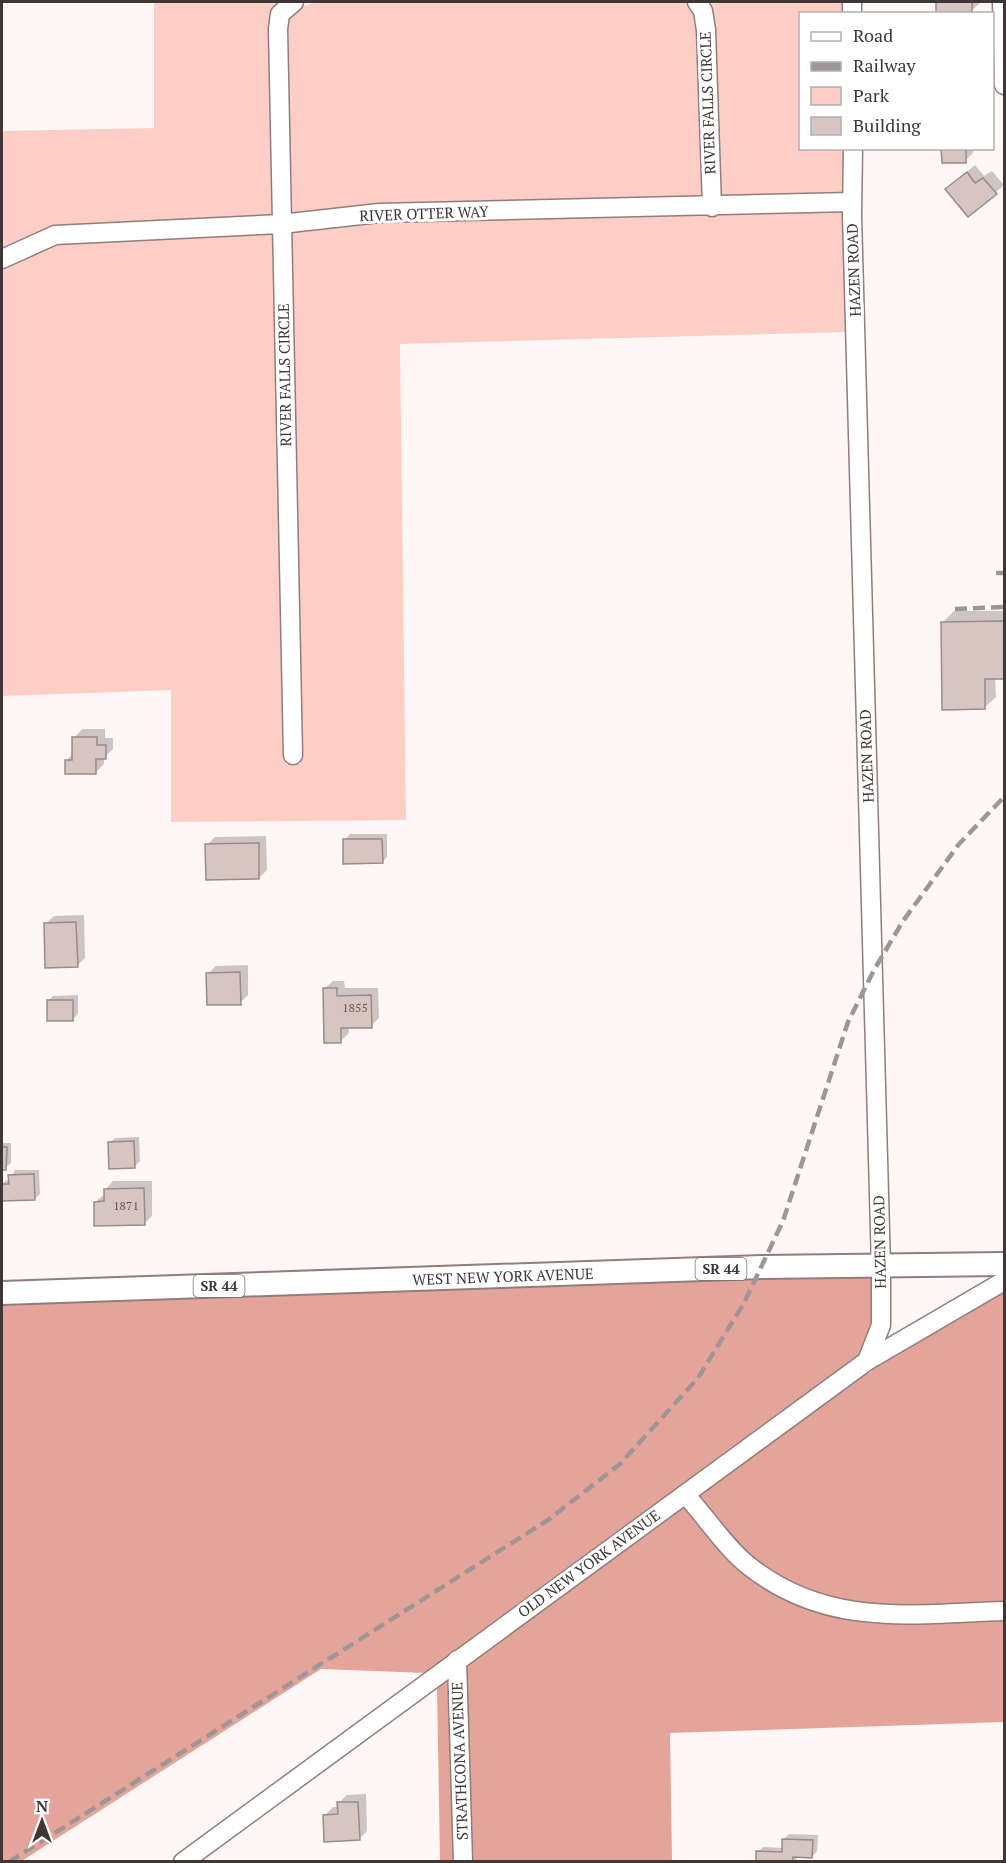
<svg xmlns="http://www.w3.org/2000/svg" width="1006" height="1863" font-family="'PT Serif',serif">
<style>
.green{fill:#fdcec6}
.forest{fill:#e5a499}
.shadow{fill:#0003}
.building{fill:#d7c5c2;stroke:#9b8a87;stroke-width:1.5}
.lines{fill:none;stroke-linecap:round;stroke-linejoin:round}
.minor-casing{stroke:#8f7e7b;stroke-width:21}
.major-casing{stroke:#8f7e7b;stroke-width:26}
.minor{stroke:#fff;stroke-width:18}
.major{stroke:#fff;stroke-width:22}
.rail{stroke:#9e9695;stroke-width:4.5;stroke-dasharray:12 6;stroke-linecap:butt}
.labels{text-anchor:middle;stroke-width:6;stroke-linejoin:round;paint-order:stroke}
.number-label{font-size:12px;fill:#655a59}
.shield{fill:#fff;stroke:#797372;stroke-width:1.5}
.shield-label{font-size:14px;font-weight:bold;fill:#3f3736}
.street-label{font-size:15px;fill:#3f3736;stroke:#fff}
</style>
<rect width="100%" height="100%" fill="#fff7f6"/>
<!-- green -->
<path class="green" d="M154 2H281L273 215 2 250V131L154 128Z
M393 2H688L695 14 698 32 704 198 289 214 288 19 303 6 314 3Z
M707 2H845V13L800 14V148L845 149 844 194 719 198Z
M844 212 848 332 400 344 406 820 171 822V690L2 696V268L19 263 56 244 274 233 285 764H301L289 232 379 222Z"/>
<!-- forest -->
<path class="forest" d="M762 1276H873V1324L861 1355 455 1651 449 1652V1656L426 1673 321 1669 20 1862 2 1861V1302Z
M1004 1291V1722L670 1733 672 1861H471L465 1665 867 1371 870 1373 873 1368Z
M450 1676 455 1861H440L437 1686Z"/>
<!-- shadow -->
<path class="shadow" d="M938 2H980V3L968 14H938Z
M943 148H973V153L965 161Z
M975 165 984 176 992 171 1004 185 995 193 947 189Z
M954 611H1004V677H995L996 697 984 708 943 622Z
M82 729H105V738H113V749L104 758V764L96 772 67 760 74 753V738Z
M350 834H387V857L382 862 345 840Z
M266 836 267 870 259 878 207 845 215 837Z
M84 915 85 958 77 966 45 924 54 916Z
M248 965V995L240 1003 208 974 216 966Z
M333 981H344L345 988H378L379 1018 371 1026H349V1033L341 1041 324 989Z
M78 995V1014L73 1019 48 1001 53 996Z
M139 1137 140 1161 135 1166 109 1143 115 1138Z
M2 1143H11V1163L5 1168H2Z
M15 1170H39L40 1194 35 1199 2 1200V1183L10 1179Z
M113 1181H152V1216L144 1224 95 1202 105 1194V1190Z
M366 1794 367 1831 359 1839 325 1815 333 1807H339V1803L347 1795Z
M789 1834 818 1835 817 1851 812 1857 797 1856 796 1862H757L758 1852 763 1847 783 1848 784 1839Z"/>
<!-- building -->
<path class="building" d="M936 2H972V12L936 14Z
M941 148H978V149H966V163H942Z
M967 172 975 183 983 178 997 194 968 217 945 189Z
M1004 621V679H985V709L942 710 941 622Z
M72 737H97V745H106V759H96V774H65V760H72Z
M343 839H382L383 863 343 864Z
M259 843V879L206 880 205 844Z
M76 922 78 967 45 968 44 923Z
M240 972 241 1005H207L206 973Z
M323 988H337V996L371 995 372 1028H341V1043H324Z
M47 1000H73V1021H47Z
M134 1141 135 1168 109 1169 108 1142Z
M2 1147H7L6 1170H2Z
M34 1174 35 1200 2 1201V1184H9L8 1175Z
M144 1188 145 1225 94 1226V1202L104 1201V1189Z
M337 1802H358L360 1840 324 1842 323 1815 338 1814Z
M782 1839 813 1840 812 1858 793 1857 792 1862H756V1851L782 1852Z"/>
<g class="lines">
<defs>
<path id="minor" d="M697 2 703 11 706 30 712 207
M852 2V14
M1002 2 1004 85
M853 148 852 216 881 1267V1325L867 1361
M2 259 55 235 281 224 379 213 852 202
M293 755 278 29 280 14 294 2
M685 1494C705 1516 726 1548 749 1566 827 1628 912 1614 1004 1611
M457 1660 463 1862
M183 1862 867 1361 1004 1281"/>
<path id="major" d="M2 1293 762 1267 1004 1264"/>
</defs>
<!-- minor casing -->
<use href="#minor" class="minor-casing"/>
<!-- major casing -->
<use href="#major" class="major-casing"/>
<!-- minor -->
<use href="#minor" class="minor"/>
<!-- major -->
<use href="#major" class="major"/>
<!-- rail -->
<path class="rail" d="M996 573H1004
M955 609 1004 607
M9 1862 548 1520 620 1464 698 1378 744 1303 783 1221 848 1022 874 970 903 921 959 844 1004 797"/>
</g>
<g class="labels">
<!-- number labels -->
<g class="number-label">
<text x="355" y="1012">1855</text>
<text x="126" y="1210">1871</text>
</g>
<!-- shield labels -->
<g class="shield">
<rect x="695.5" y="1258" width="51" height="22" rx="4.5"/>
<rect x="193.5" y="1275" width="51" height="22" rx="4.5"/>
</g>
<g class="shield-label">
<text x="721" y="1274">SR 44</text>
<text x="219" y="1291">SR 44</text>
</g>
<!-- street labels -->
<g class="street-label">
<text transform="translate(708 103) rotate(-92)" y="5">RIVER FALLS CIRCLE</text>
<text transform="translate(424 214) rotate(-2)" y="5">RIVER OTTER WAY</text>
<text transform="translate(854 270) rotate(-92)" y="5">HAZEN ROAD</text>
<text transform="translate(285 375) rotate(-91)" y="5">RIVER FALLS CIRCLE</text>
<text transform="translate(867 756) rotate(-92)" y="5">HAZEN ROAD</text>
<text transform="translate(880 1242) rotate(-91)" y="5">HAZEN ROAD</text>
<text transform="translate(503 1277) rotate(-2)" y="5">WEST NEW YORK AVENUE</text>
<text transform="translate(589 1564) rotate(-36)" y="5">OLD NEW YORK AVENUE</text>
<text transform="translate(460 1761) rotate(-92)" y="5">STRATHCONA AVENUE</text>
</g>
</g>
<!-- border -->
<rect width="1006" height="1863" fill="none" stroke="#3f3736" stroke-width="6"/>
<!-- legend -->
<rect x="799" y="12" width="195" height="138" fill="#ffffff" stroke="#b2afaf" stroke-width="1.5"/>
<rect x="811" y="32" width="30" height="9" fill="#ffffff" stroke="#b2afaf" stroke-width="1.5"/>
<text x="853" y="42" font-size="18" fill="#3f3736">Road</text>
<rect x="811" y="62" width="30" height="9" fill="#9e9695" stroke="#b2afaf" stroke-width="1.5"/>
<text x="853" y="72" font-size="18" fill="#3f3736">Railway</text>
<rect x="811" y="87" width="30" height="18" fill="#fdcec6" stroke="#b2afaf" stroke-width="1.5"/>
<text x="853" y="102" font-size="18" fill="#3f3736">Park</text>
<rect x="811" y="117" width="30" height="18" fill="#d7c5c2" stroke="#b2afaf" stroke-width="1.5"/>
<text x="853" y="132" font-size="18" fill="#3f3736">Building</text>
<!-- north arrow -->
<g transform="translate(42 1821)" stroke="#ffffff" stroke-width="4.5" paint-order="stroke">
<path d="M0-4.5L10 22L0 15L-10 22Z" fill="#3f3736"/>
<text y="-9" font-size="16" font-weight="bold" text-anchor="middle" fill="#3f3736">N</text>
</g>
</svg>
